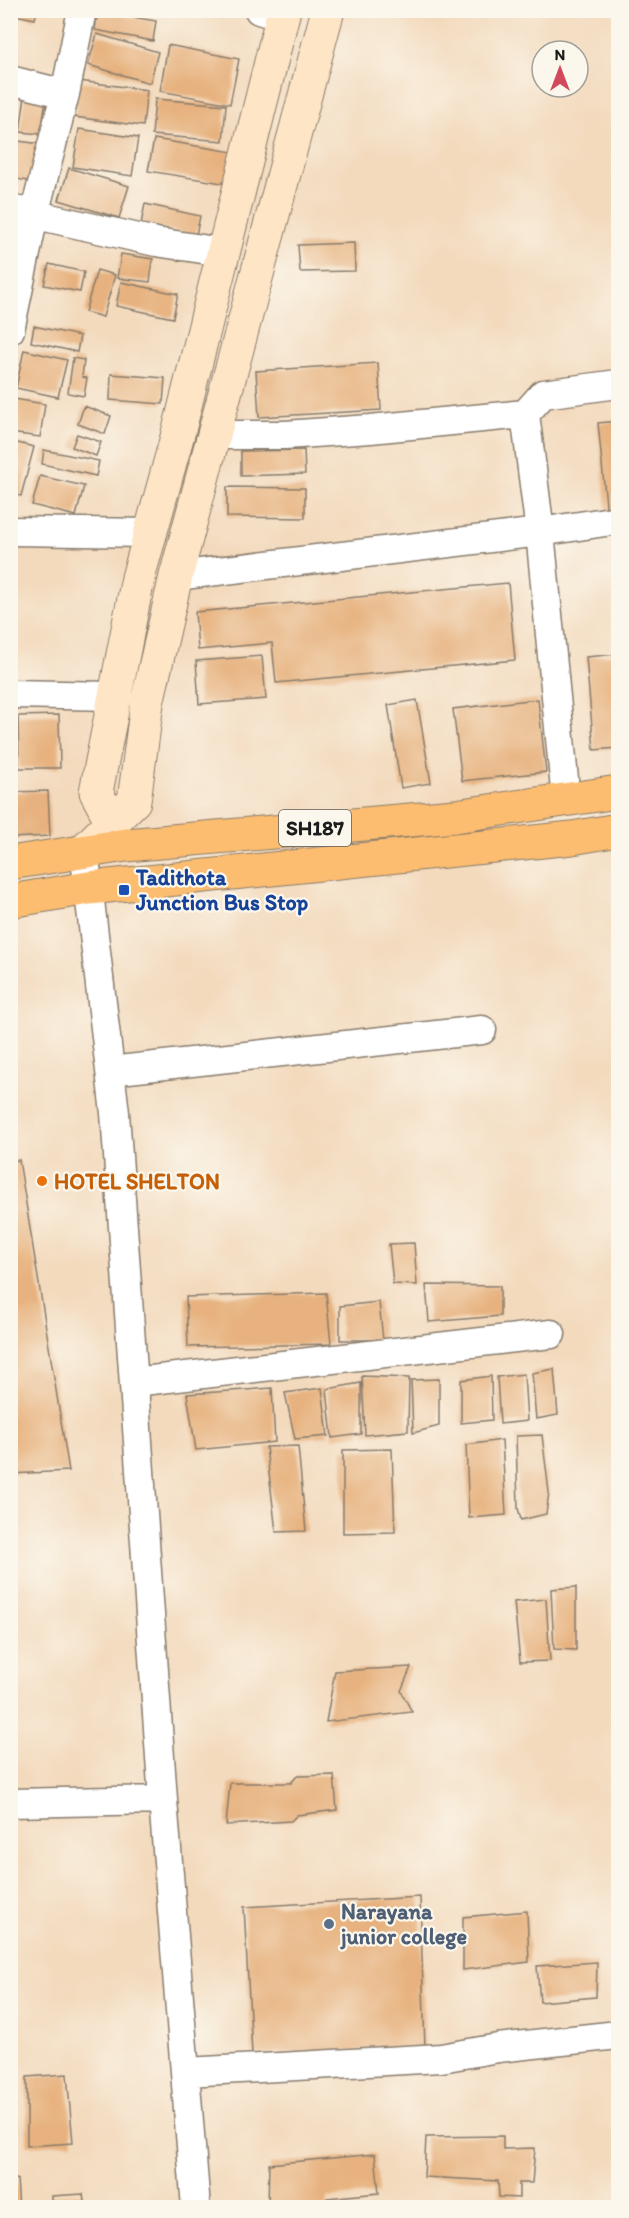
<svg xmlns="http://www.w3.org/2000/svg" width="629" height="2218" font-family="Itim,sans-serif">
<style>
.building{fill:#e7b27f}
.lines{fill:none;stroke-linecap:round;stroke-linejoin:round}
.street-casing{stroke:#887b6c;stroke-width:31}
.secondary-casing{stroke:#887b6c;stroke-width:35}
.primary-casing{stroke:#887b6c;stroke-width:35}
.street{stroke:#fff;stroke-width:28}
.secondary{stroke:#fee5c5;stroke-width:33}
.primary{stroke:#fcbd6f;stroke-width:33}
.transit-dot{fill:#1a4fb4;stroke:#fbf7ec;stroke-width:2}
.food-dot{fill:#e8710a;stroke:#fbf7ec;stroke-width:2}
.service-dot{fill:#5c6f8a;stroke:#fbf7ec;stroke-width:2}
.labels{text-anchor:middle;stroke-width:4.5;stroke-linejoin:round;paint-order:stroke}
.shield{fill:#fbf7ec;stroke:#5f5e5a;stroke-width:1.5}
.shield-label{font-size:21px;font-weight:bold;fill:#1c1c1c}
.transit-label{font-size:22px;font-weight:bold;fill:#164399;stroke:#fbf7ec;text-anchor:start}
.food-label{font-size:22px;font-weight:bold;fill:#c56008;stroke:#fbf7ec;text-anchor:start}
.service-label{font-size:22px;font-weight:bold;fill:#4e5e75;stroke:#fbf7ec;text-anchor:start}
</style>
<rect width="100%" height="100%" fill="#fbf7ec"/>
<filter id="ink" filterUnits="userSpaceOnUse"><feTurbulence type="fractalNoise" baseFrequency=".0167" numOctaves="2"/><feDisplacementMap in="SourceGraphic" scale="12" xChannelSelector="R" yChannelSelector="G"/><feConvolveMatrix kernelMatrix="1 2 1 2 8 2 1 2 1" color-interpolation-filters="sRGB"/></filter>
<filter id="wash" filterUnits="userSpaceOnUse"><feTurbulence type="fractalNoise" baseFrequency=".008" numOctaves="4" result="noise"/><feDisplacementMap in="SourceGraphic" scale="24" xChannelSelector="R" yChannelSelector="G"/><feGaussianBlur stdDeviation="1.35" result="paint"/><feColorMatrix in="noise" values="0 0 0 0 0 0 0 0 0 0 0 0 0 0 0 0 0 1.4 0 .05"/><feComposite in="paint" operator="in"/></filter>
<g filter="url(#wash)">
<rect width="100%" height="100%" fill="#f3dabd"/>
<g id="blocks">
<!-- building -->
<path class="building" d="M10 10H37L35 19 10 14Z
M98 11 156 21 153 41 95 30Z
M97 34 158 52 150 83 88 65Z
M168 45 239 59 230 104 160 91Z
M79 81 147 90 143 126 74 117Z
M26 89 47 92 41 134 20 132Z
M10 96 16 97 12 117H10Z
M155 99 226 105 223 141 152 135Z
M79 129 138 138 132 176 73 167Z
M154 139 233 152 228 184 148 171Z
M18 141 41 144 33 182 11 178Z
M69 168 129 186 119 218 59 200Z
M145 204 200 216 196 235 141 224Z
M354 243 355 271 300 272 298 245Z
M121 254 153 259 150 282 117 278Z
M49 264 84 272 80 292 44 285Z
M97 270 115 275 103 317 85 312Z
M121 282 178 294 173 318 116 306Z
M34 326 80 336 77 352 31 342Z
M24 350 67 360 58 397 16 388Z
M73 358 84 360 82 377 87 378 84 396 68 393Z
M378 363 381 410 259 417 256 371Z
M111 374 165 378 163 404 110 400Z
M14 399 45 404 40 437 10 433Z
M84 406 111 416 105 434 78 424Z
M618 421V514L607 515 598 423Z
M77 434 101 442 96 456 72 447Z
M10 441 34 447 21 496 10 494Z
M44 450 99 461 96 476 42 464Z
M304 450 305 474 241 476V451Z
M40 476 84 486 76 516 32 505Z
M227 487 305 488V518L227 517Z
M508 583 515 660 276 683 272 643 198 650 195 612Z
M618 654V748L594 750 586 657Z
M262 656 266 699 199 704 196 661Z
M538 699 546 772 462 781 453 709Z
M417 700 431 783 401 788 388 705Z
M59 715 60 768H19L18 716Z
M48 791 50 836 10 838V792Z
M19 1160 69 1471 10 1474V1161Z
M414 1243 417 1285 393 1284 389 1244Z
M426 1285 500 1286V1316L429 1322Z
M326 1293 331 1344 188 1347 186 1297Z
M379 1302 383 1340H340V1306Z
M554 1369 558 1415 536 1419 532 1373Z
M524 1374 527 1421 500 1424 497 1377Z
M362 1376 409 1378 408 1431 365 1435Z
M491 1376 492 1420 461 1423V1380Z
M439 1379V1426L413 1433 411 1380Z
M361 1383V1434L332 1438 327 1389Z
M272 1388 275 1442 196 1450 187 1394Z
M322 1388 328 1436 295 1439 285 1393Z
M542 1435 549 1492 546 1514 521 1520 518 1508 516 1436Z
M502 1440 506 1515 469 1518 466 1445Z
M298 1446 306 1531 276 1532 266 1447Z
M392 1449 395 1532 343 1533V1450Z
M576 1587V1650L554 1649 551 1589Z
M546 1599 550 1661 520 1662 514 1602Z
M411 1667 401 1691 412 1712 326 1722 335 1671Z
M334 1775 337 1810 297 1815 291 1821 226 1825 230 1783H291L297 1776Z
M420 1897 425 2048 252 2054 244 1907Z
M527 1911 529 1962 463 1970V1917Z
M597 1962 596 1997 540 2002 537 1966Z
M67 2074 73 2143 27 2146V2077Z
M503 2136V2149L535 2148 532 2183H519V2198L499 2197 498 2181 424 2177 426 2137Z
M375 2154 379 2193 327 2198V2208H268L269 2164Z
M17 2179 19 2208H10V2180Z
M83 2194 85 2208H52V2196Z"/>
</g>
</g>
<g filter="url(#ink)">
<use href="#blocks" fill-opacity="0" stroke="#887b6c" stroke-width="1.5"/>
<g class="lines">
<defs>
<path id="street" d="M259 10 282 17
M10 80 65 94
M10 209 156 242 222 252
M10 330 34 215 65 94 82 10
M525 414 540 532 618 520
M212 435H285L370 429 525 414 543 394 618 384
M10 531 151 533
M176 576 540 532 566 800
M10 694 114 696
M84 850 115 1113 163 1800 196 2208
M110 1071 482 1030
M134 1382 551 1334
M10 1803 163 1800
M186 2072 441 2058 498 2048 618 2035"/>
<path id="secondary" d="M112 822 96 792 138 578 179 430 284 10
M84 850 134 801 147 703 176 576 328 10"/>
<path id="primary" d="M10 863 126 845 455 816 618 792
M10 901 89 888 572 838 618 830"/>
</defs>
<!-- street casing -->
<use href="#street" class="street-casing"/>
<!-- secondary casing -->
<use href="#secondary" class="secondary-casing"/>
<!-- primary casing -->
<use href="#primary" class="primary-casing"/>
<!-- street -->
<use href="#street" class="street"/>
<!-- secondary -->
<use href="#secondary" class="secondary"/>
<!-- primary -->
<use href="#primary" class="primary"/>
</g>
</g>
<!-- markers -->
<rect class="transit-dot" x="118" y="884" width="12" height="12" rx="3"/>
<circle class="food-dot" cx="42" cy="1181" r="6"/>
<circle class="service-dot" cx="329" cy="1924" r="6"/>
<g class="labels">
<!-- shield labels -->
<rect class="shield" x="279" y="810" width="72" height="36" rx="4.5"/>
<g class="shield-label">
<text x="315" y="835">SH187</text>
</g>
<!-- transit labels -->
<g class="transit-label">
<text x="136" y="885">Tadithota<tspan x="136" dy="25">Junction Bus Stop</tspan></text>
</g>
<!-- food labels -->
<g class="food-label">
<text x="54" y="1189">HOTEL SHELTON</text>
</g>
<!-- service labels -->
<g class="service-label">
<text x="341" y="1919">Narayana<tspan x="341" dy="25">junior college</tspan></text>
</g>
</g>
<!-- margin -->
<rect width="629" height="2218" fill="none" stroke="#fbf7ec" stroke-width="36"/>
<!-- north arrow -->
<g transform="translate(560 69)"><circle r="28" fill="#fbf7ec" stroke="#a29f99" stroke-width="1.5"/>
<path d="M0-4.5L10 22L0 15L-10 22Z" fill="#d1495b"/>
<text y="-9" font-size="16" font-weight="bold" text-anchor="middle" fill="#1c1c1c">N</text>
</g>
</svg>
